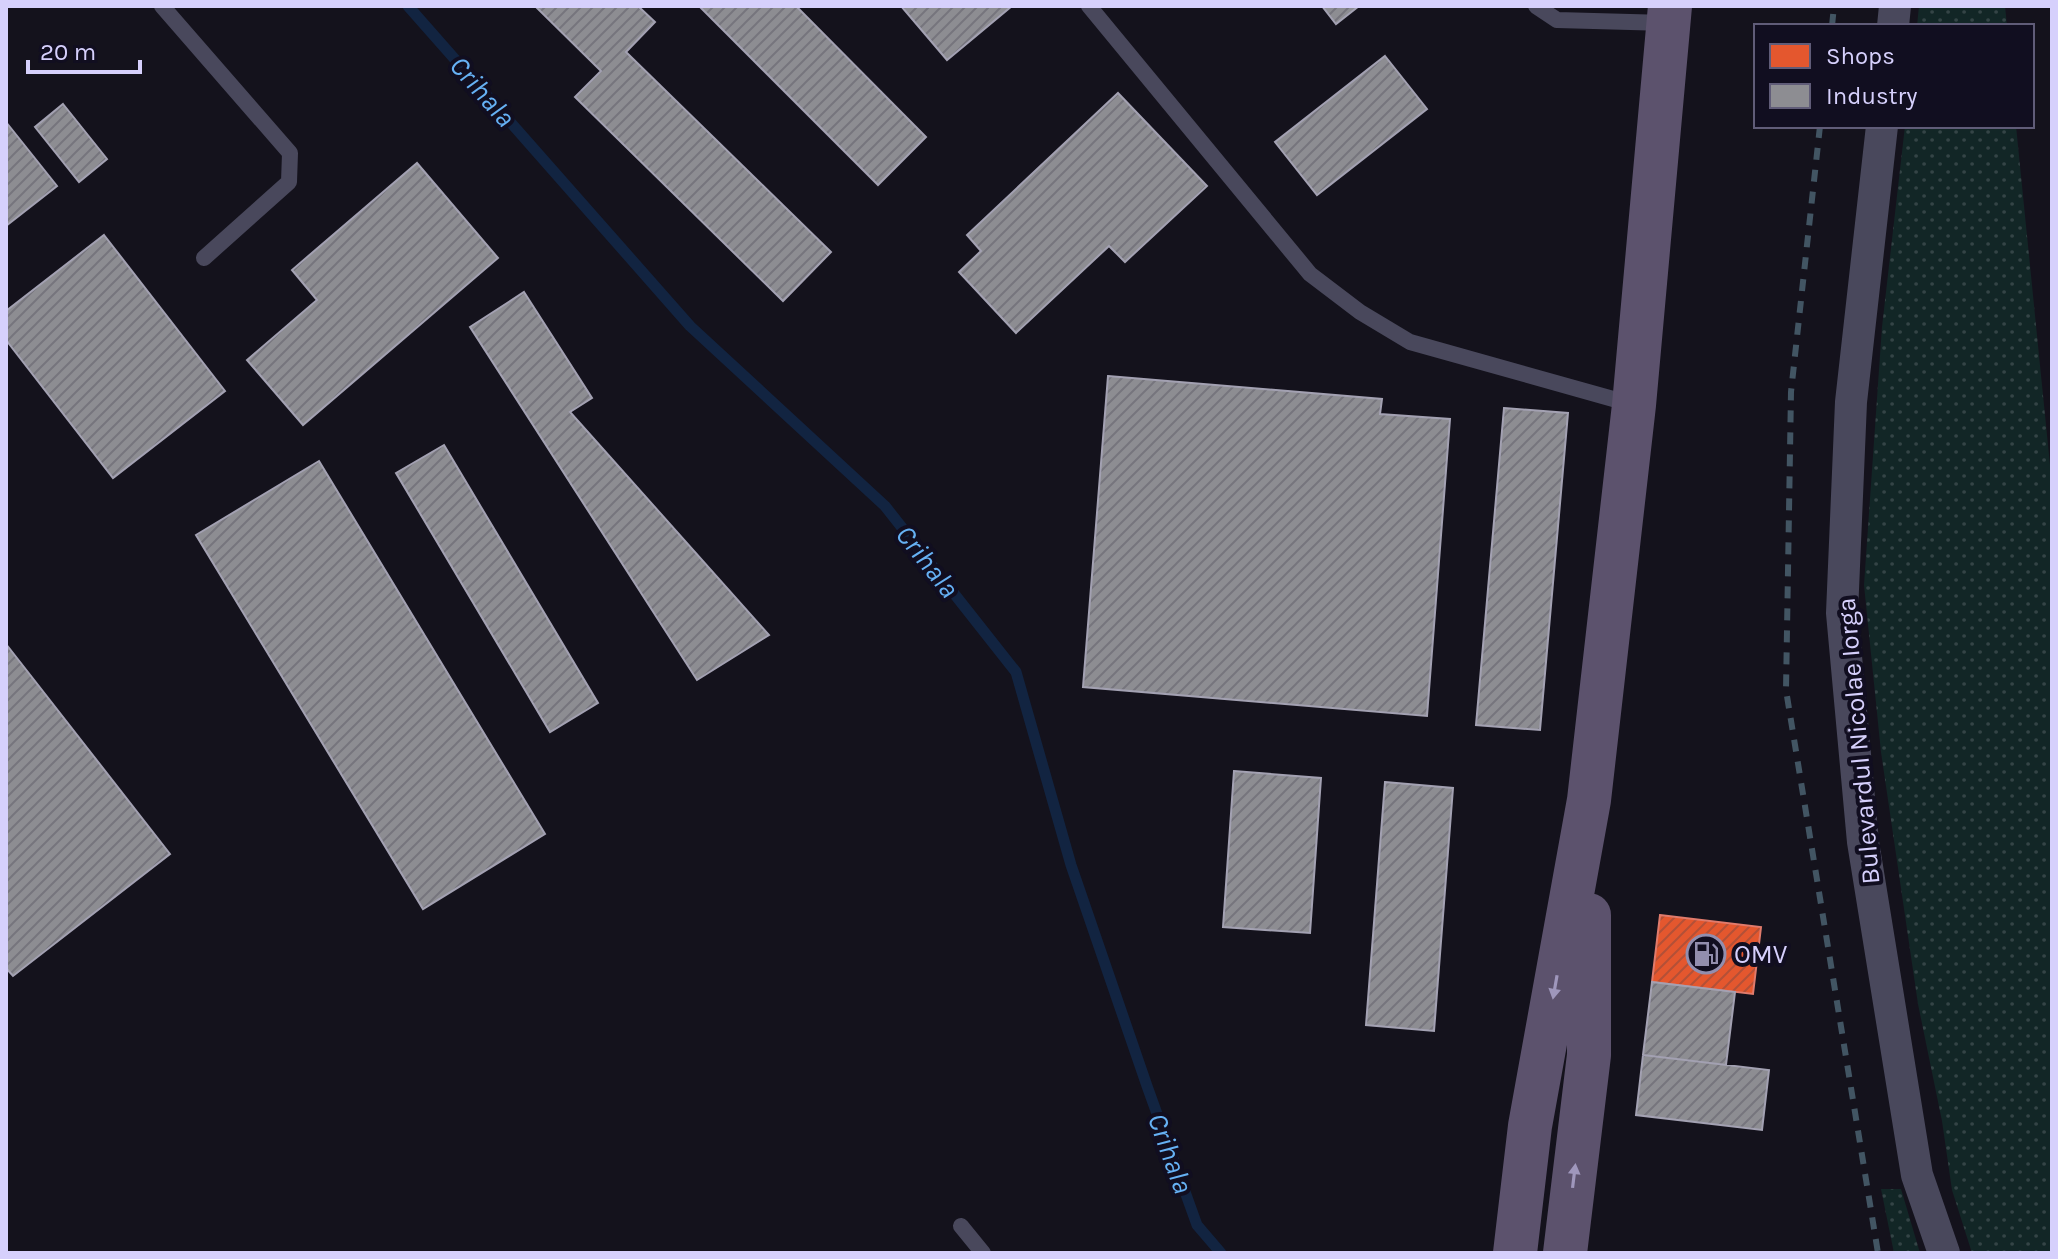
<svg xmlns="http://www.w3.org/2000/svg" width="2058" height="1259" font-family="Karla,sans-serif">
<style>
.green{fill:url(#green-dots)}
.shops{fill:url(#shops-hatch);stroke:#e07b6c;stroke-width:2}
.industry{fill:url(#industry-hatch);stroke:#a3a1b2;stroke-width:2}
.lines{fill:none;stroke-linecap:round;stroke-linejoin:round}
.stream{stroke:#122441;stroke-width:11}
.lane{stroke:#49485c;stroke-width:16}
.street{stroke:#49485c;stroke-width:32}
.primary{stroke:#5c526d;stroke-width:44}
.rail{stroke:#425563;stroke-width:6;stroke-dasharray:12 10;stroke-linecap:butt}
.oneway{fill:#9f97bc}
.labels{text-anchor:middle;stroke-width:8;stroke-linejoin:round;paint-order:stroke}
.street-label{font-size:26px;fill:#d6d0fc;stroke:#110e20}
.poi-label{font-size:26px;fill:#d6d0fc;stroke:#110e20;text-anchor:start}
.water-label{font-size:28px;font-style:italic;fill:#66b1f4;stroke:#110e20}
</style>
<defs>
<pattern id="green-dots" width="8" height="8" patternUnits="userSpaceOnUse" patternTransform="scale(2)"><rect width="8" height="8" fill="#122626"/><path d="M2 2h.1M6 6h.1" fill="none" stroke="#344446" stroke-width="1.8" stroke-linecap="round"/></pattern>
<pattern id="shops-hatch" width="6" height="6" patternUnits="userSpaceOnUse" patternTransform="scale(2)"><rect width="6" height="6" fill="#e4572e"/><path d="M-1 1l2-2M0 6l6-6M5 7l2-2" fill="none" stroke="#b35037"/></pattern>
<pattern id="industry-hatch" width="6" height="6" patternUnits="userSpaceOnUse" patternTransform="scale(2)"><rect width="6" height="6" fill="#8d8d92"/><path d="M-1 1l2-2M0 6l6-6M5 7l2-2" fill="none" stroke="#76757d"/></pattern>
</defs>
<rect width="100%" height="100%" fill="#14121c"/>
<!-- green -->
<path class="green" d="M1919 6H2005L2007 26H1917Z
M1905 126H2016L2052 485V1253H1972L1952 1190 1942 1121 1918 1004 1881 752 1864 585 1882 327Z
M1881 1189H1901L1920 1253H1894Z"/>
<!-- shops -->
<path class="shops" d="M1660 915 1761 927 1753 994 1652 982Z"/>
<!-- industry -->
<path class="industry" d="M535 6H638L655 22 626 52 831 252 783 301 575 97 601 71Z
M699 6H796L926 137 878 185Z
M901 6H1012L947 60Z
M1322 6H1359L1336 24Z
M1385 56 1427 109 1317 195 1275 142Z
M1118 93 1207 186 1125 262 1109 246 1016 333 959 272 981 251 967 235Z
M63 104 107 159 79 182 35 127Z
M6 122 57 186 6 226Z
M417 163 498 258 303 425 247 360 317 300 292 270Z
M104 235 225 391 113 478 6 340V311Z
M524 292 592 398 570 412 769 635 697 680 470 327Z
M1108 376 1382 399 1380 414 1450 419 1427 716 1083 687Z
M1504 408 1568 413 1540 730 1476 725Z
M444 445 598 703 550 732 396 473Z
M319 461 545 834 423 909 196 535Z
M6 644 170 854 13 976 6 968Z
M1234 771 1321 778 1310 933 1223 927Z
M1385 782 1453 788 1434 1031 1366 1025Z
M1652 982 1735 992 1726 1065 1643 1055Z
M1643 1055 1769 1070 1762 1130 1636 1115Z"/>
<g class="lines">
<!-- stream -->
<path class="stream" d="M408 6 690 326 885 506 1016 672 1071 865 1147 1086 1197 1225 1221 1253"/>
<!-- lane -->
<path class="lane" d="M162 6 290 153 289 182 204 258
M1089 6 1310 274 1360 312 1410 342 1631 404
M1536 6 1557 20 1667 23
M961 1226 983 1253"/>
<!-- street -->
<path class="street" d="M1893 26 1895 6
M1882 126 1851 402 1842 613 1863 842 1917 1175 1944 1253"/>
<!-- primary -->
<path class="primary" d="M1515 1253 1530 1126 1589 800 1634 405 1670 6
M1565 1253 1589 1055V915"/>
<!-- rail -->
<path class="rail" d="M1832 26 1834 6
M1820 126 1791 392 1786 690 1878 1253"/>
</g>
<!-- one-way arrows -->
<defs><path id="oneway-solid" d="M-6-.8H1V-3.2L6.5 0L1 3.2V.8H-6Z" transform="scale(2)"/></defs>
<g class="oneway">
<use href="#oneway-solid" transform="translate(1555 987) rotate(100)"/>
<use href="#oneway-solid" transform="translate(1574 1176) rotate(-83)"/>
</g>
<!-- icons -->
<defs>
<symbol id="fuel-ring" viewBox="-11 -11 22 22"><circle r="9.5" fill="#110e20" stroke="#928eae" stroke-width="1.5"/><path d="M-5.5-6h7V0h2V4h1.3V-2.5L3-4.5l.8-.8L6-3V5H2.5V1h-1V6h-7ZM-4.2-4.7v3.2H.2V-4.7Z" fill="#928eae"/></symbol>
</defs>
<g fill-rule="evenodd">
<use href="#fuel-ring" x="1684" y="932" width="44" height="44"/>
</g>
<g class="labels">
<!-- street labels -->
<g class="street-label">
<text transform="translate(1858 741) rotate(-95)" y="9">Bulevardul Nicolae Iorga</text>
</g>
<!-- poi labels -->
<g class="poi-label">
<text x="1734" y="963">OMV</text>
</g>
<!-- water labels -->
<g class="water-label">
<text transform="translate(483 91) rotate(49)" y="10">Crihala</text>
<text transform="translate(928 561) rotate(52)" y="10">Crihala</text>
<text transform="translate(1171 1153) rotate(70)" y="10">Crihala</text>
</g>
</g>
<!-- border -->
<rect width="2058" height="1259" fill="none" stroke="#d6d0fc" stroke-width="16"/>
<!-- legend -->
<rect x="1754" y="24" width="280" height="104" fill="#110e20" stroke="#605c78" stroke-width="2"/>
<rect x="1770" y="44" width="40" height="24" fill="#e4572e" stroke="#605c78" stroke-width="2"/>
<text x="1826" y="64" font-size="24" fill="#d6d0fc">Shops</text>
<rect x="1770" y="84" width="40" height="24" fill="#8d8d92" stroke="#605c78" stroke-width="2"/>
<text x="1826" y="104" font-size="24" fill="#d6d0fc">Industry</text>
<!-- scale -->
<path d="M28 60v12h112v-12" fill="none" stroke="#d6d0fc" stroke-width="4"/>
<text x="40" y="60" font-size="24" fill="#d6d0fc" stroke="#110e20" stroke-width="6" paint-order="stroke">20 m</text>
</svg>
